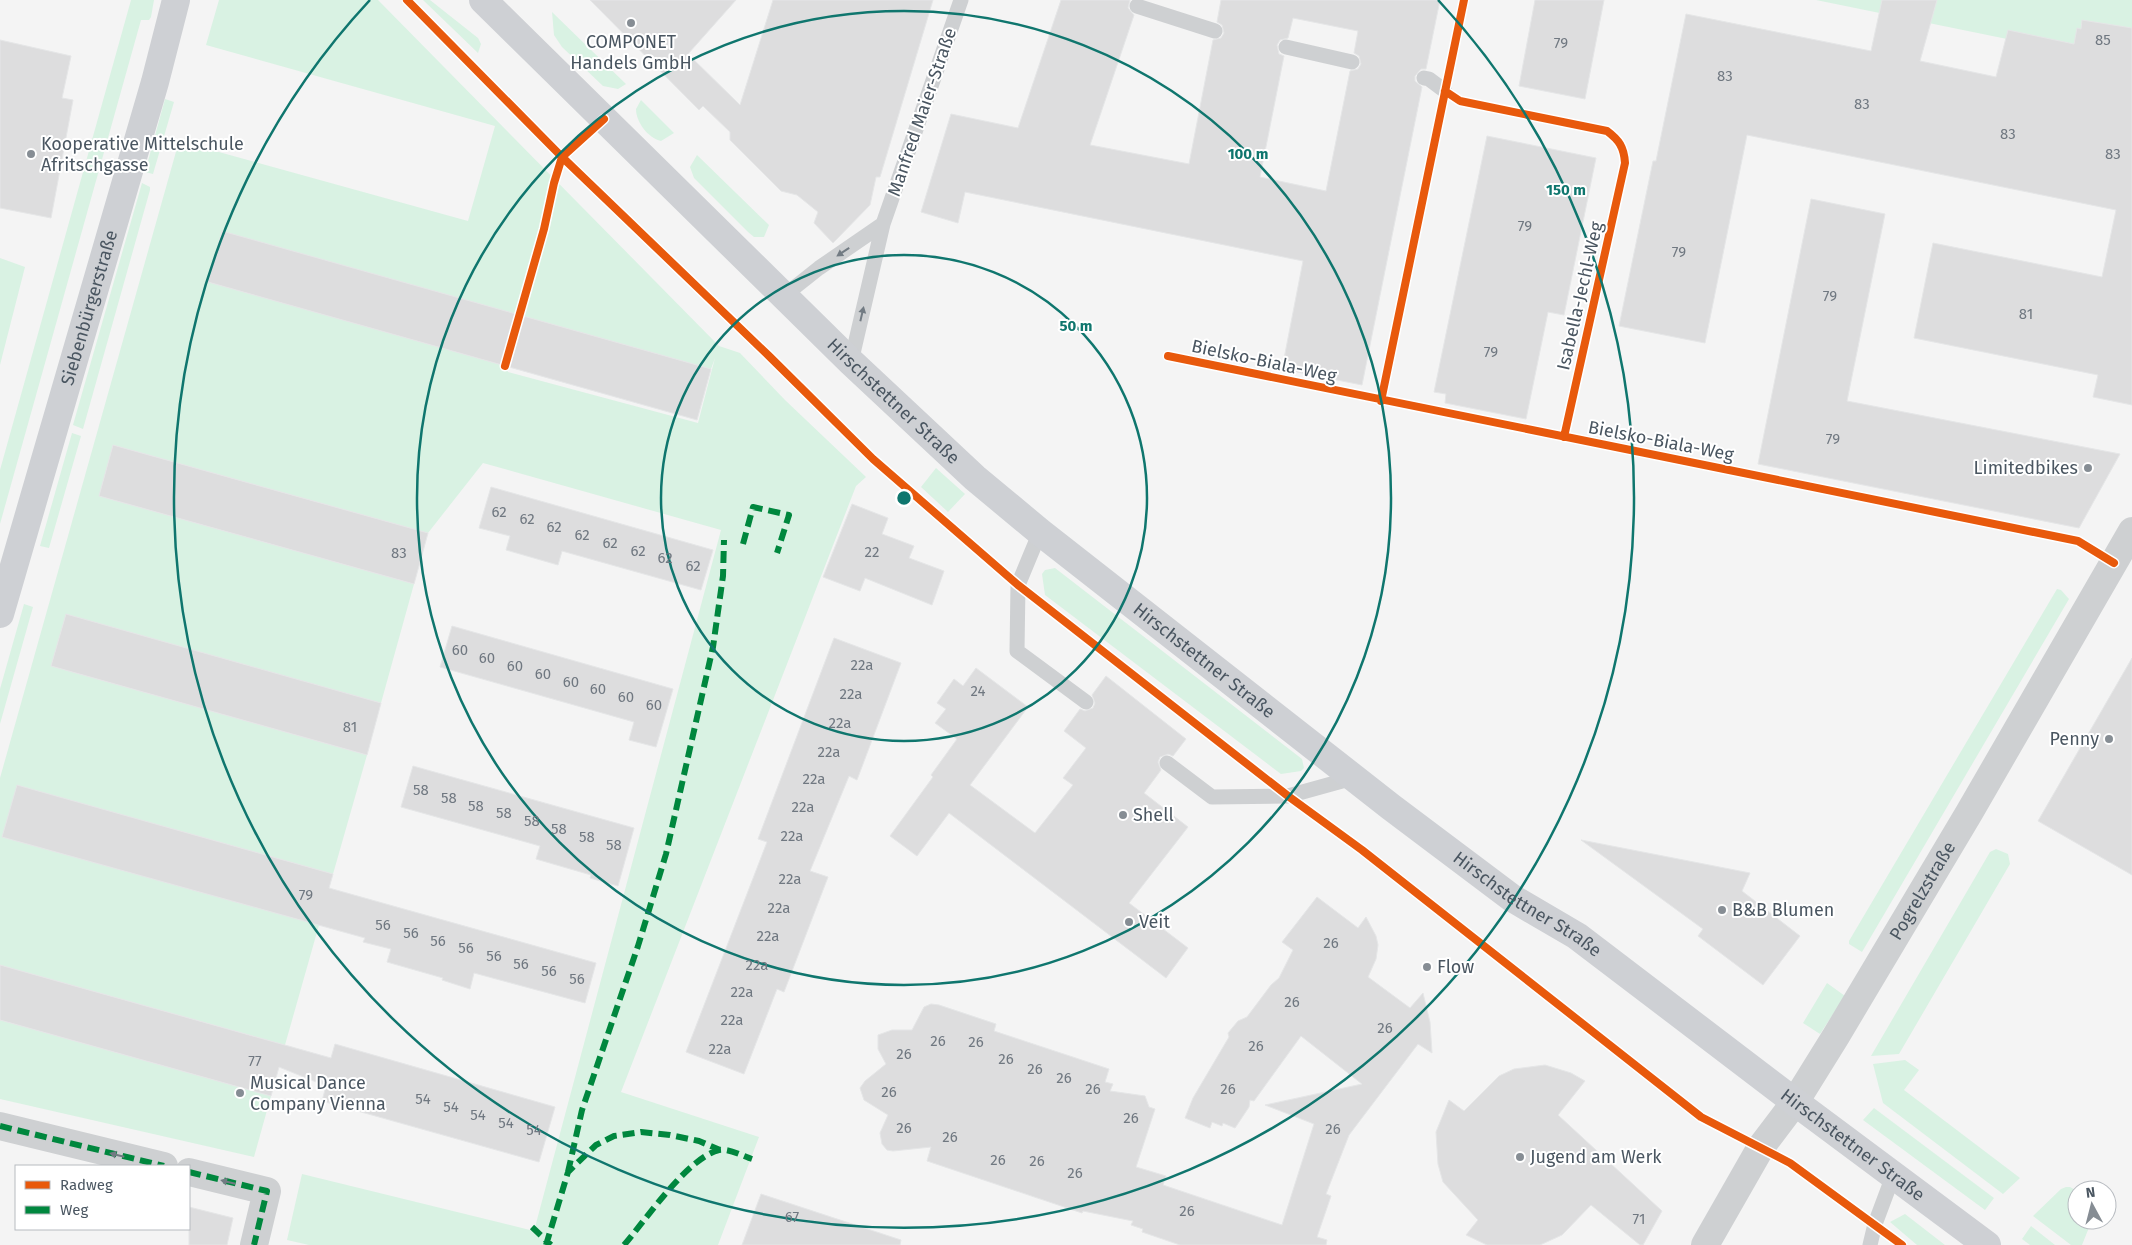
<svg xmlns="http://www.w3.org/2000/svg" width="2132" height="1245" font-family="'Fira Sans',sans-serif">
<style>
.green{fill:#d9f2e3;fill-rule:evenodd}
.building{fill:#ddddde;stroke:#e5e6e7;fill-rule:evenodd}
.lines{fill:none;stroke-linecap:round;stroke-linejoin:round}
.lane{stroke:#ced0d2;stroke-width:15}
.street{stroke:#ced0d2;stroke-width:28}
.secondary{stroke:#ced0d4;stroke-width:28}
.quiet{stroke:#00873e;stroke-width:6;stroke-dasharray:12 6;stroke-linecap:butt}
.cycleway-casing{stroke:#fff;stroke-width:11}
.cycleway{stroke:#e8590c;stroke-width:8}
.oneway{fill:#727b83}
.ring{fill:none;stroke:#0f766e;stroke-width:2.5}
.poi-dot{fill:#868d94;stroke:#fff;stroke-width:2}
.labels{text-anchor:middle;stroke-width:4;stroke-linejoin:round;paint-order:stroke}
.number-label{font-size:15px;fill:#707881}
.poi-label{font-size:18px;fill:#4a5661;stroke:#fff;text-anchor:start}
.street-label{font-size:18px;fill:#4a5661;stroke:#fff}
.centre{fill:#0f766e;stroke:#fff;stroke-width:2.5}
.ring-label{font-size:15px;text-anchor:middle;font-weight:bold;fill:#0f766e;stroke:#fff;stroke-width:4;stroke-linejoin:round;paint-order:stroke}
</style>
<rect width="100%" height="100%" fill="#f4f4f4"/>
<!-- green -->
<path class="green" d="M131 0H154L151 17 149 20H141L0 524V470Z
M219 0H378L719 346 740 353 785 400 866 477 856 486 621 1092 759 1137 718 1245H309L287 1240 302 1174 534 1231 721 530 483 463 428 533 113 445 99 496 414 584 381 703 66 615 51 666 367 755 333 874 166 827 319 925 285 1045 0 965V778L179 141 468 221 495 126 206 45ZM222 232 711 369 715 358 698 423 508 372 505 366 208 282Z
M423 0H430L478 38 481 44 478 53Z
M1816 0H2132V66L2100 58Z
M552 12 626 84 618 89 603 86 562 47 554 35Z
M165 99 174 102 153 174 145 172Z
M641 100 674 133 661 141C648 138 636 122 636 109Z
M697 155 769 225 764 237H754L748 232 694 178 690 167Z
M142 183 150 187V190L83 429 73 425Z
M0 258 25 267 0 365Z
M72 433 81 436 49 548 40 546Z
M936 468 965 494 948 512 921 487Z
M1055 568 1302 759 1304 768 1301 771 1281 774 1045 595 1042 574 1045 570Z
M2057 589 2061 590 2069 599 1862 952 1849 944V941Z
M24 604 33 607 0 724V689Z
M1996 849 2008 854 2010 864 1899 1054 1871 1056 1990 852Z
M1827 983 1845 996 1820 1034 1803 1023Z
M0 1020 271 1096 254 1157 0 1099Z
M1905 1060 1919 1070 1904 1090 2020 1178 2003 1194 1883 1103 1873 1064Z
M1874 1108 1994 1198 1985 1210 1863 1120Z
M2066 1187H2070L2077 1191V1220H2092L2082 1245H2071L2033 1216 2061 1189Z
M1905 1214 1945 1245H1917L1890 1222Z
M2031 1226 2055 1245H2030L2022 1239Z"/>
<!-- building -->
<path class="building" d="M590 0H736L688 54 740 105 773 0H933L880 177H876L870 205 833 243 814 223 818 212 797 195 781 191 730 140V132L703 106 699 110Z
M1061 0H1130L1128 8 1134 15 1090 145 1189 164 1213 40 1221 38 1224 33 1222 25 1217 22 1221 0H1440L1426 69H1421L1415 76V81L1422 87 1362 385 1282 369 1303 261 965 192 958 223 921 212 951 114 1018 128ZM1293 18 1358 31 1354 53 1359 56 1361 64 1358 69 1350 71 1326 191 1260 177 1284 56 1279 54 1277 45 1280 40 1288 38Z
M1535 0H1604L1585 99 1519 86Z
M1882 0H1937L1920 61 1996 77 2008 30 2074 44 2077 28 2081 29 2082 20 2132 28V405L2093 397 2098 375 1914 338 1933 243 2102 277 2116 210 1747 135 1705 343 1619 326 1653 161H1656L1686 14 1871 51Z
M0 40 71 56 62 98 73 100 51 218 0 208Z
M1487 136 1596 158 1564 315 1548 312 1526 419 1445 403 1446 394 1434 392Z
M1811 199 1885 214 1847 401 2120 454 2079 528 1758 464Z
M222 231 711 369 697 420 208 282Z
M113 445 428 533 414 584 99 496Z
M491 487 713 550 701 590 562 551 558 565 506 550 510 536 479 528Z
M852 504 888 518 882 534 914 546 909 558 944 571 932 605 865 578 860 591 823 577Z
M66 614 381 703 367 755 51 666Z
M452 626 673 689 656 747 629 740 634 722 440 667Z
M834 638 901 663 857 780 849 776 810 871 828 877 784 992 777 989 744 1074 686 1052 767 842 758 839Z
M2132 658V875L2038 821Z
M976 668 1028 707 970 785 1035 833 1073 785 1063 778 1086 748 1064 731 1080 709 1085 711 1093 708 1095 703 1092 695 1106 676 1186 739 1173 756 1168 754 1160 757 1158 762 1161 770 1144 793 1188 827 1129 903 1188 948 1166 978 949 813 917 856 890 836 933 777 931 775 957 739 935 723 946 709 937 703 954 679 963 686Z
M413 766 634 828 618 886 590 878 591 875 536 859 540 846 401 807Z
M17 785 333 874 329 888 596 963 585 1003 474 973 470 989 442 980 443 978 387 962 391 949 363 942 365 938 2 837Z
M1581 840 1750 873 1742 891 1800 936 1763 985 1698 936 1703 929Z
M1317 897 1358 928 1366 917 1376 936 1378 945 1376 959 1368 977 1410 1008 1423 993 1430 1022 1432 1053 1418 1044 1349 1135 1326 1194 1331 1196 1317 1237 1327 1240 1326 1245H1180L1142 1232 1143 1229 1131 1225 1133 1221 1083 1211 1082 1213 927 1161 931 1147 893 1151 887 1150 882 1144 880 1133 888 1115 864 1100 860 1088 865 1081 886 1064 878 1049V1035L892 1030H912L924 1007 931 1004 939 1005 996 1024 994 1031 1109 1069 1105 1082 1113 1084 1110 1091 1145 1096 1149 1107 1155 1109 1136 1167 1166 1176 1163 1185 1282 1225 1314 1124 1265 1105 1362 1084 1301 1036 1254 1101 1250 1100 1249 1107 1235 1128 1223 1123 1222 1126 1212 1122 1210 1128 1185 1118 1193 1098 1229 1037 1228 1033 1238 1021 1247 1017 1271 985 1279 978 1293 950 1282 942Z
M0 965 331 1058 335 1044 555 1107 539 1162 322 1101 326 1086 279 1067 271 1096 0 1020Z
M1545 1065 1571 1073 1585 1081 1558 1115 1662 1211 1643 1245H1640L1591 1205 1562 1235 1540 1245H1487L1466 1235 1478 1220 1443 1182 1438 1164 1436 1132 1449 1100 1464 1111 1499 1076 1514 1069Z
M761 1194 901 1240 900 1245H742Z
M189 1207 233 1218 227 1245H189Z"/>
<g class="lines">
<!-- lane -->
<path class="lane" d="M1137 6 1215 31
M1286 47 1352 62
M1424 78 1429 79 1445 91
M785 295 819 268 883 224
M851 362 883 224 961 0
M1040 532 1018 585 1017 651 1086 702
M1167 763 1212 797 1288 796 1353 778
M1870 1245 1875 1224 1893 1176"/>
<!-- street -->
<g class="street">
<path d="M0 1126 164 1166"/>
<path d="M189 1172 267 1191 254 1245"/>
<path id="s1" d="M1705 1245 1761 1147 1795 1102 1836 1036 1969 813 2132 531"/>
</g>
<!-- secondary -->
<g class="secondary">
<path id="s2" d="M483 0 851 362 975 478 1040 532 1391 807 1512 898 1577 936 1795 1102 1987 1245"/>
<path id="s3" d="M0 614 155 82 176 0"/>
</g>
<!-- quiet -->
<path class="quiet" d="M743 544 753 507 789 515 777 553
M0 1126 164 1166
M189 1172 267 1191 254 1245
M568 1172 582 1110 638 946 666 854 713 647 723 576 724 540
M532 1227 551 1245
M546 1245 568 1172 596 1145 614 1136 641 1132 670 1135 699 1141 720 1150
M624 1245C645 1221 687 1158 719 1150 728 1148 743 1156 752 1159"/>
<defs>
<path id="cycleway" d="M407 0 562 157 769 356 873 459 1018 585 1288 796 1362 850 1701 1117 1790 1163 1902 1245
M1445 91 1460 101 1607 131C1619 140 1624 147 1625 163L1564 437
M1168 356 2078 541 2114 563
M505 366 544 229 554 183 562 157 604 119
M1381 401 1464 0"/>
</defs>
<!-- cycleway casing -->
<use href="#cycleway" class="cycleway-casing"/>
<!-- cycleway -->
<use href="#cycleway" class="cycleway"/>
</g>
<!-- one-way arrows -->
<defs><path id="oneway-solid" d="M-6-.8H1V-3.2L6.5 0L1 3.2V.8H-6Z" transform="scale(1.25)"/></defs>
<g class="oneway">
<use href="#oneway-solid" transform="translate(843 252) rotate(146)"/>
<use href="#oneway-solid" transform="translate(862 314) rotate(-77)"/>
<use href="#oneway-solid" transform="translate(117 1155) rotate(-166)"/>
<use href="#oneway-solid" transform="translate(228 1182) rotate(-166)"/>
</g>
<!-- distance rings -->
<g class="ring">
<circle cx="904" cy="498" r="243"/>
<circle cx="904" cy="498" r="487"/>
<path d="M1438 0A730 730 0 1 1 370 0"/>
</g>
<!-- markers -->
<g class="poi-dot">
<circle cx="631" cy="23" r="5"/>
<circle cx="31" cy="154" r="5"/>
<circle cx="2088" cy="468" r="5"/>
<circle cx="2109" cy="739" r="5"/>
<circle cx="1123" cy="815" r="5"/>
<circle cx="1722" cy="910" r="5"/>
<circle cx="1129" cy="922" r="5"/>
<circle cx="1427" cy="967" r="5"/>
<circle cx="240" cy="1093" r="5"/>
<circle cx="1520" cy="1157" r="5"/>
</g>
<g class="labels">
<!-- number labels -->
<g class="number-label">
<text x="2103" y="45">85</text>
<text x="1561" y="48">79</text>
<text x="1725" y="81">83</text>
<text x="1862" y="109">83</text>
<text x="2008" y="139">83</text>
<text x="2113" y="159">83</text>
<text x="1525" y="231">79</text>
<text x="1679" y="257">79</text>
<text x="1830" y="301">79</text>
<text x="2026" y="319">81</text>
<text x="1491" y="357">79</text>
<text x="1833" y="444">79</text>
<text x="499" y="517">62</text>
<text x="527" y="524">62</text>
<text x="554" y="532">62</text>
<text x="582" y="540">62</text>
<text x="610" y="548">62</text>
<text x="638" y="556">62</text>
<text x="872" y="557">22</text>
<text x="399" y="558">83</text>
<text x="665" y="563">62</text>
<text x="693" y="571">62</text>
<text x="460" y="655">60</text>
<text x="487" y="663">60</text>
<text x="862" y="670">22a</text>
<text x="515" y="671">60</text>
<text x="543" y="679">60</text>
<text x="571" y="687">60</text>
<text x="598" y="694">60</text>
<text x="978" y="696">24</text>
<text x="851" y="699">22a</text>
<text x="626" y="702">60</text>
<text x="654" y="710">60</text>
<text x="840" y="728">22a</text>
<text x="350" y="732">81</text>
<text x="829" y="757">22a</text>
<text x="814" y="784">22a</text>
<text x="421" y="795">58</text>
<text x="449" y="803">58</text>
<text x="476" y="811">58</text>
<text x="803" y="812">22a</text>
<text x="504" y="818">58</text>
<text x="532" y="826">58</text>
<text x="559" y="834">58</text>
<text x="792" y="841">22a</text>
<text x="587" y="842">58</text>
<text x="614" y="850">58</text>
<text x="790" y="884">22a</text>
<text x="306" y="900">79</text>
<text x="779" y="913">22a</text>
<text x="383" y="930">56</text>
<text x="411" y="938">56</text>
<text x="768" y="941">22a</text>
<text x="438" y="946">56</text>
<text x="1331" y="948">26</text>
<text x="466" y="953">56</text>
<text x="494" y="961">56</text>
<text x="521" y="969">56</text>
<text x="757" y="970">22a</text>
<text x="549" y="976">56</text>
<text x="577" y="984">56</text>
<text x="742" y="997">22a</text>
<text x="1292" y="1007">26</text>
<text x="732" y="1025">22a</text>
<text x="1385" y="1033">26</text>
<text x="938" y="1046">26</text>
<text x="976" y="1047">26</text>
<text x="1256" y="1051">26</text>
<text x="720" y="1054">22a</text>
<text x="904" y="1059">26</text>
<text x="1006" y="1064">26</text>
<text x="255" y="1066">77</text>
<text x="1035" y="1074">26</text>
<text x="1064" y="1083">26</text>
<text x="1093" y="1094">26</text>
<text x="1228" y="1094">26</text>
<text x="889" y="1097">26</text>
<text x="423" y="1104">54</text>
<text x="451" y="1112">54</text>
<text x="478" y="1120">54</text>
<text x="1131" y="1123">26</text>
<text x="506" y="1128">54</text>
<text x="904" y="1133">26</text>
<text x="1333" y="1134">26</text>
<text x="534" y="1135">54</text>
<text x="950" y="1142">26</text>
<text x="998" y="1165">26</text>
<text x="1037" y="1166">26</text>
<text x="1075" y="1178">26</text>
<text x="1187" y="1216">26</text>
<text x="792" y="1222">67</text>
<text x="1639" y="1224">71</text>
</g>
<!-- poi labels -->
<g class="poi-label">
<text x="631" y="48" text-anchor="middle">COMPONET<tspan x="631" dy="21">Handels GmbH</tspan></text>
<text x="41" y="150">Kooperative Mittelschule<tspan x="41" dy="21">Afritschgasse</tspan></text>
<text x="2078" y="474" text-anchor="end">Limitedbikes</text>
<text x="2099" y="745" text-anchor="end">Penny</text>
<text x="1133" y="821">Shell</text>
<text x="1732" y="916">B&amp;B Blumen</text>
<text x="1139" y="928">Veit</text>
<text x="1437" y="973">Flow</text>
<text x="250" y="1089">Musical Dance<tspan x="250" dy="21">Company Vienna</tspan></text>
<text x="1530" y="1163">Jugend am Werk</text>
</g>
<!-- street labels -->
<g class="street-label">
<text transform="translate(922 112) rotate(-71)" y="6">Manfred Maier-Straße</text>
<text transform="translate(1580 296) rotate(-77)" y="6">Isabella-Jechl-Weg</text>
<text dy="6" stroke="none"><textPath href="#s3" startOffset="319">Siebenbürgerstraße</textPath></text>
<text transform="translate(1264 361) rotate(12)" y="6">Bielsko-Biala-Weg</text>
<text dy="6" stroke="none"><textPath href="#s2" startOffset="574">Hirschstettner Straße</textPath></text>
<text transform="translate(1661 441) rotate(11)" y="6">Bielsko-Biala-Weg</text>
<text dy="6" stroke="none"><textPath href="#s2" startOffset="979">Hirschstettner Straße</textPath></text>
<text dy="6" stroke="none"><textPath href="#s1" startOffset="416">Pogrelzstraße</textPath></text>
<text dy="6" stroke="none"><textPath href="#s2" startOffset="1384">Hirschstettner Straße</textPath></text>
<text dy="6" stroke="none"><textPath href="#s2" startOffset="1789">Hirschstettner Straße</textPath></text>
</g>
</g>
<circle cx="904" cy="498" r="8" class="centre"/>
<g class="ring-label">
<text x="1248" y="159">100 m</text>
<text x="1566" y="195">150 m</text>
<text x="1076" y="331">50 m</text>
</g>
<!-- legend -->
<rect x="15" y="1165" width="175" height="65" fill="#ffffff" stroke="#b7bbc0"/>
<rect x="25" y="1181" width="25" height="8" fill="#e8590c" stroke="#b7bbc0"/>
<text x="60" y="1190" font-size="15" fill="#4a5661">Radweg</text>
<rect x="25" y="1206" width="25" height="8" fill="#00873e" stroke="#b7bbc0"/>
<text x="60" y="1215" font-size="15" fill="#4a5661">Weg</text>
<!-- north arrow -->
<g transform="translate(2092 1205) rotate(353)"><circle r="24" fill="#ffffff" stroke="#b7bbc0"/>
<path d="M0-4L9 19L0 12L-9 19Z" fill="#868d94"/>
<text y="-8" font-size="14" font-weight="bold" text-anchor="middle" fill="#4a5661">N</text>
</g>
</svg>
